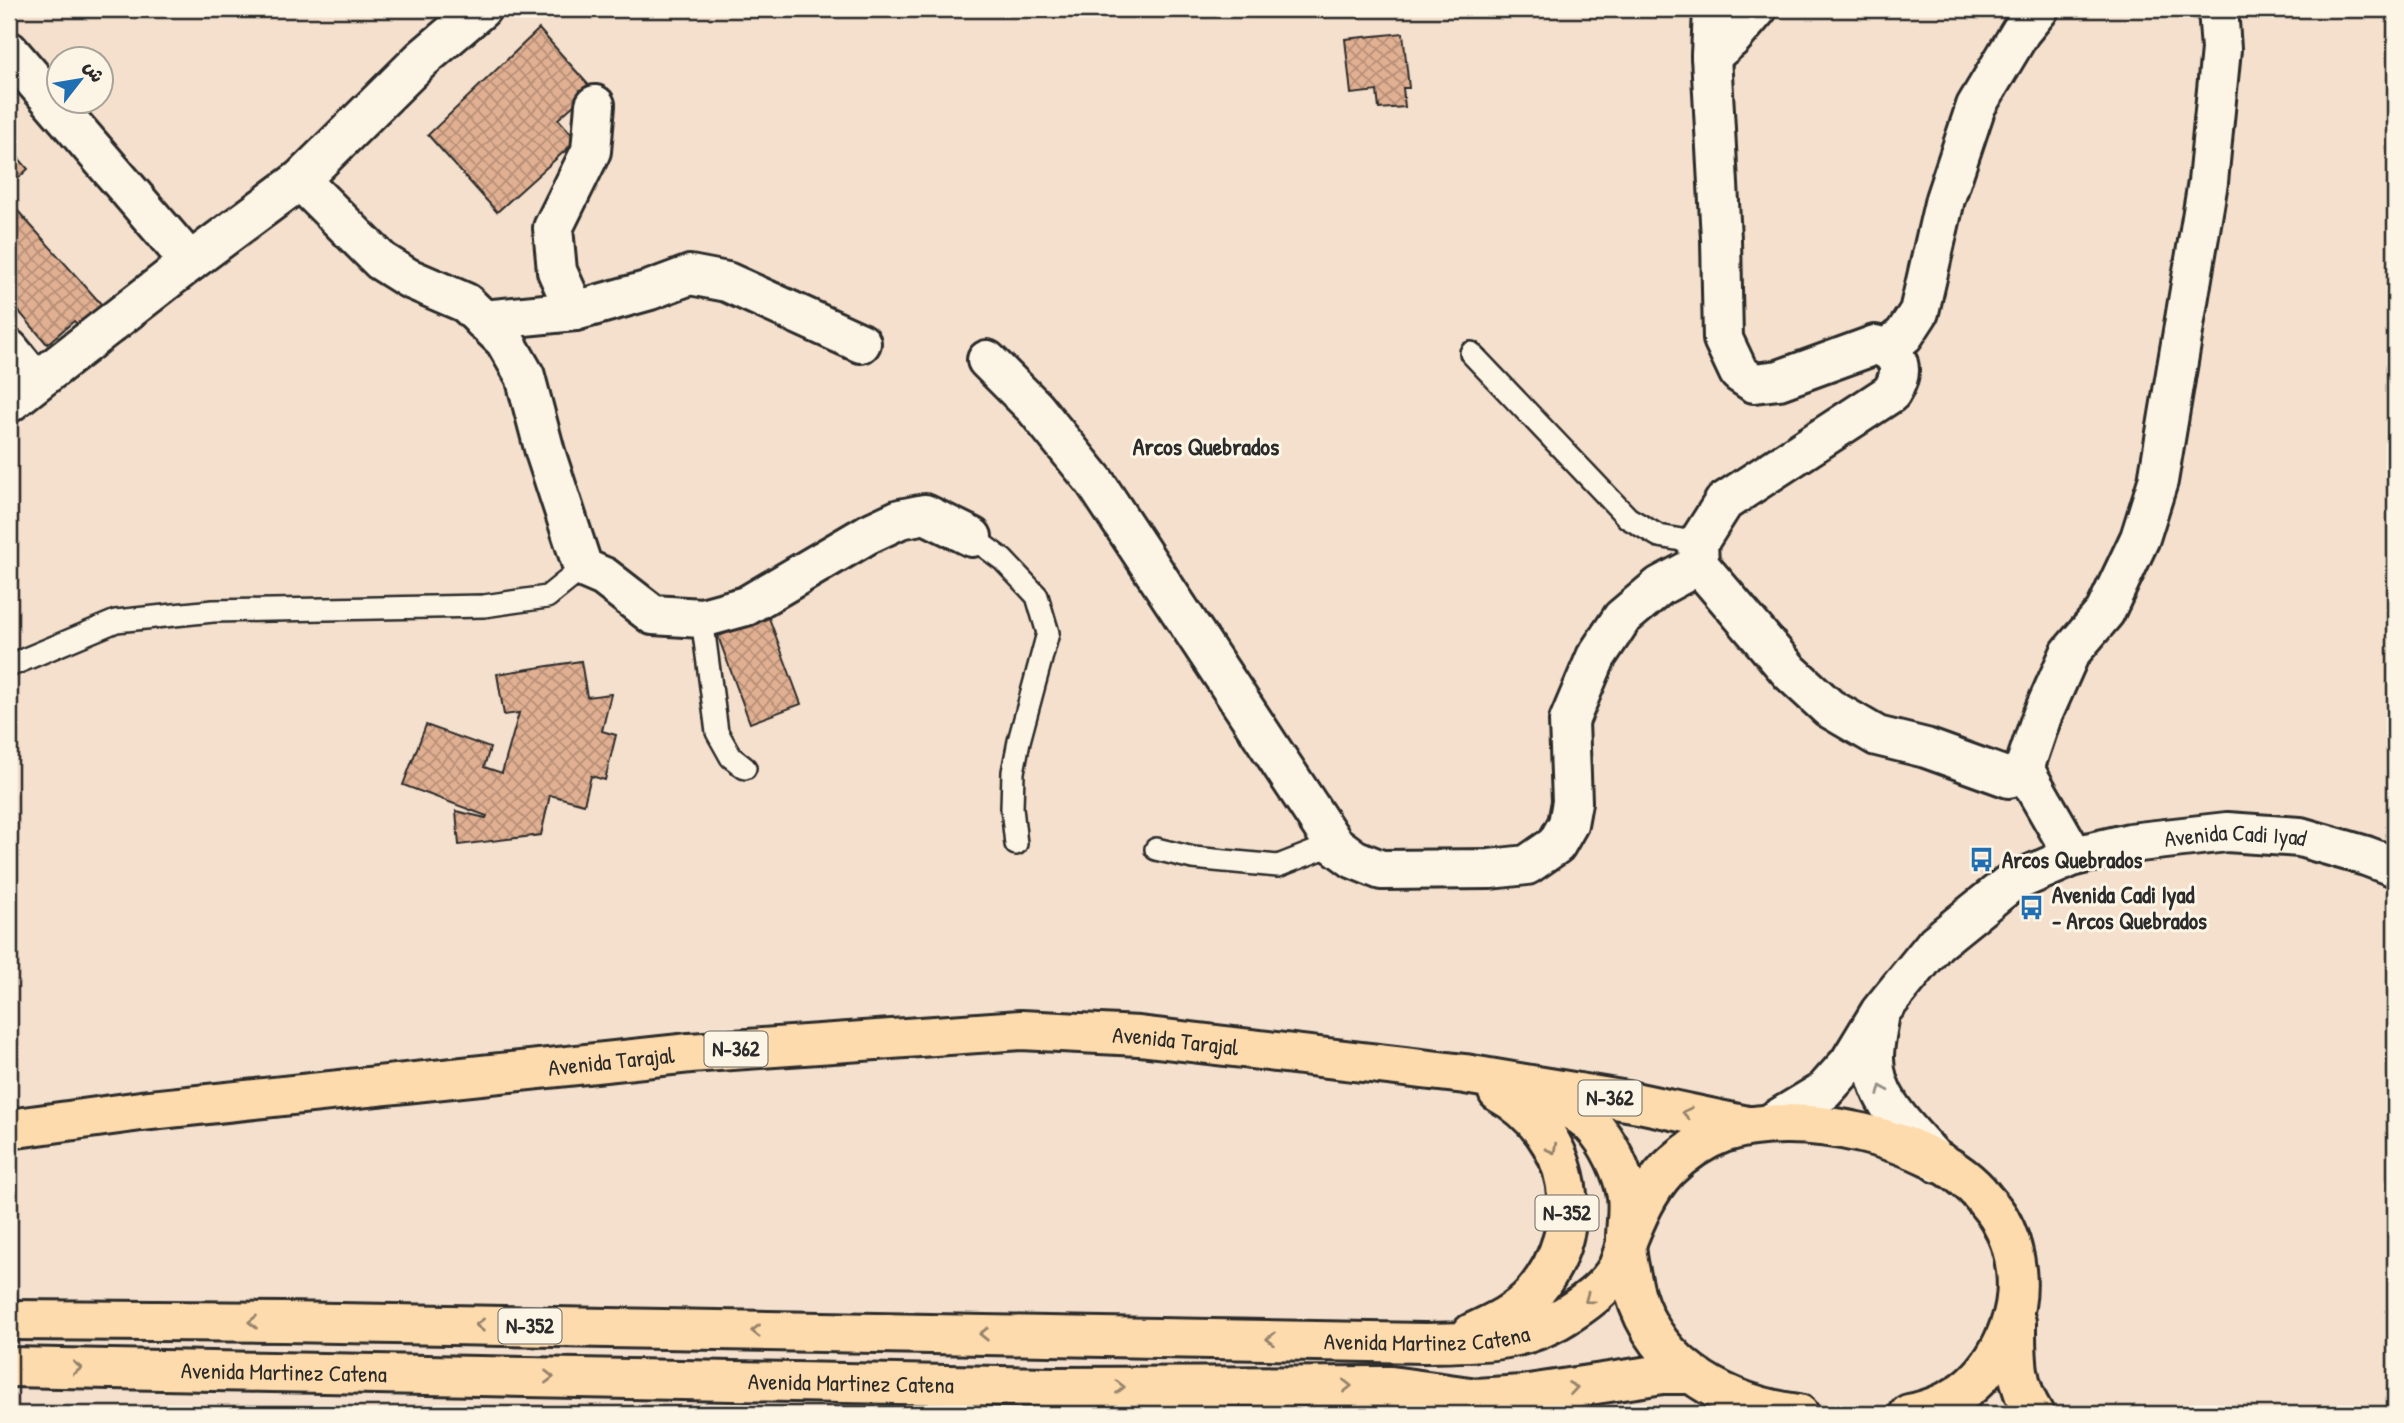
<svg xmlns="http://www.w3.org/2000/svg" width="2404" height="1423" font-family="'Patrick Hand','Playpen Sans Arabic',sans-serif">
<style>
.building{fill:url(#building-cross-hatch);stroke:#2b2b2b;stroke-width:2}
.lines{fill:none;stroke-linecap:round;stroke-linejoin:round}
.service-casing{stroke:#2b2b2b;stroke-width:26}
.minor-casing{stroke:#2b2b2b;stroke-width:44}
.trunk-casing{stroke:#2b2b2b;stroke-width:44}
.service{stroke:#fcf5e5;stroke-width:21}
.minor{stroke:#fcf5e5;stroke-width:38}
.trunk{stroke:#fedbac;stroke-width:38}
.oneway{stroke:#949088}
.oneway2{stroke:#94836c}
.labels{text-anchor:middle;stroke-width:6;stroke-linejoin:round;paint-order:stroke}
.shield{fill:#fcf5e5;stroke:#6a6863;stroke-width:2}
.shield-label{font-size:21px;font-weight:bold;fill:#2b2b2b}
.street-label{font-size:23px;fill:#2b2b2b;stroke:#fcf5e5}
.poi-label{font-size:23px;font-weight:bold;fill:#2b2b2b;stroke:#fcf5e5;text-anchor:start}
.neighbourhood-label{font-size:24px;font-weight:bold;fill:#2b2b2b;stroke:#fcf5e5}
</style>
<defs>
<pattern id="building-cross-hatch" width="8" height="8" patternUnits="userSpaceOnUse" patternTransform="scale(1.75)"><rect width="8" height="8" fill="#e1b092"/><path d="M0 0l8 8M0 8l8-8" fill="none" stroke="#b78f77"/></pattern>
</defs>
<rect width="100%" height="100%" fill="#f4e0cc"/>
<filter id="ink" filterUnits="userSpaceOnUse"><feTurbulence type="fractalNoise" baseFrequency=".0143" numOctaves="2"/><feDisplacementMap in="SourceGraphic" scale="14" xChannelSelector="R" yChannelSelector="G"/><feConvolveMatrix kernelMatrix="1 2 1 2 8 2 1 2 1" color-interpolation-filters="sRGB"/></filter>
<g filter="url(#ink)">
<!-- building -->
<path class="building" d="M539 29 592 89 558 119 577 140 497 212 428 135Z
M1403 33 1409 88H1403L1405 107 1379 109 1377 91 1351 94 1345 39Z
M9 147 28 169 9 187Z
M9 201 102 305 78 325 74 321 47 344 9 300Z
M769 618 801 704 750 723 718 636Z
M581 661 587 697 611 694 602 731 616 735 605 780 591 776 584 804 550 795 541 835 459 845 456 811 486 818 487 816 403 785 426 725 490 748 484 767 502 773 519 713 504 715 497 674Z"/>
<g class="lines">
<defs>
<path id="service" d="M1471 353 1628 518 1659 536 1698 543
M972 537 1003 560 1037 596 1048 633 1019 741 1013 772 1012 808 1016 844
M702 618 717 732 731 757 745 768
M9 666 116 621 213 611 484 606 547 597 583 568
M1156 849 1193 858 1278 866 1334 844"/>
<g id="minor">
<path d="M1713 9 1711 56 1721 239 1723 339 1739 373 1754 383 1779 380 1875 345C1901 352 1905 371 1891 393L1724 502 1698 543 1699 565 1790 672 1829 708 1877 736 1926 748 2009 778 2024 769 2042 716 2070 653 2105 612 2140 538 2158 481 2208 182 2221 49 2218 9"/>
<path d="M9 51 190 262"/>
<path d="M1711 56 1733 37 1757 9"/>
<path d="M300 180 381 261 408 278 466 303 505 341 525 376 545 452 583 568 604 577 653 615 702 618 746 606 868 534 900 519 925 514 972 537"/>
<path d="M575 311 557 271 553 228 591 151 595 105"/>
<path d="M483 320 575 311 650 290 690 275 727 282 861 343"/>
<path d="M1887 348 1904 335 1919 312 1945 199 1976 106 2021 31 2039 9"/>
<path d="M9 349 35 381"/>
<path d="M987 360 1035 408 1095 482 1334 844 1354 859 1381 870 1490 869 1527 865 1556 845 1568 824 1572 802 1569 721 1596 657 1622 618 1660 586 1699 565"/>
<path d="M9 403 190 262 300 180 422 59 481 9"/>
<path d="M2024 769 2074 856"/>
<path d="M1879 1019C1877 1031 1874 1045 1874 1057 1873 1101 1912 1133 1938 1163"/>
<path id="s1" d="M1771 1123 1824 1091 1849 1063 1880 1012 1936 943 2009 884 2074 856 2130 843 2227 832 2300 837 2366 856 2395 867"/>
</g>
<g id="trunk">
<path d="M1541 1098C1558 1103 1579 1112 1592 1125 1609 1142 1623 1173 1627 1196 1629 1210 1626 1225 1626 1239 1626 1251 1628 1264 1631 1276 1646 1360 1719 1404 1799 1414"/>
<path id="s2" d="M9 1129 141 1111 690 1053 1021 1030 1139 1036 1465 1074 1639 1103 1748 1126"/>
<path id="s3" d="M9 1320 283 1322 1424 1343C1479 1342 1524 1344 1571 1312 1588 1301 1607 1286 1617 1269 1621 1261 1623 1252 1626 1244 1636 1219 1648 1190 1667 1170 1683 1154 1701 1141 1723 1133 1794 1108 1936 1137 1983 1197 1988 1204 1995 1211 1999 1218 2018 1250 2022 1291 2010 1325 1993 1374 1960 1404 1909 1414"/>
<path d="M2016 1322C2016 1358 2015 1383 2034 1414"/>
<path d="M1472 1333C1494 1323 1518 1312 1534 1293 1590 1226 1574 1134 1498 1092"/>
<path id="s4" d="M9 1367 1052 1387 1391 1386 1477 1398 1522 1395 1663 1374H1690"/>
</g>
</defs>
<!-- service casing -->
<use href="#service" class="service-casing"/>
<!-- minor casing -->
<use href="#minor" class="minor-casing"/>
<!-- trunk casing -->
<use href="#trunk" class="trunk-casing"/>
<!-- service -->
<use href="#service" class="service"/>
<!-- minor -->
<use href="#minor" class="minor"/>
<!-- trunk -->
<use href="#trunk" class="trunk"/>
</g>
<!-- one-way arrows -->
<defs><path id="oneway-chevron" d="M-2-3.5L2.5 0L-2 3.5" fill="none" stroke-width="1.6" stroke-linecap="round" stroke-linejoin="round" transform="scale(1.75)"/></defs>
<use class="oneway" href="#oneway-chevron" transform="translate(1882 1090) rotate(-113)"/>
<g class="oneway2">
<use href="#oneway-chevron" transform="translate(1687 1113) rotate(-168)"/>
<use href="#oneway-chevron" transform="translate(1552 1149) rotate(62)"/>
<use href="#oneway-chevron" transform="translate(1589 1299) rotate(143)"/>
<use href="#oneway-chevron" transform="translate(253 1322) rotate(-180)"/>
<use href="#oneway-chevron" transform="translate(480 1325) rotate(-179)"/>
<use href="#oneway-chevron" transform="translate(756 1331) rotate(-179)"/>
<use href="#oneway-chevron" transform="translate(984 1334) rotate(-179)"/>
<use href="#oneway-chevron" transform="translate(1271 1339) rotate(-179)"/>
<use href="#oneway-chevron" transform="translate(77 1368) rotate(1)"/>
<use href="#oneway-chevron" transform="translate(549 1377) rotate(1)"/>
<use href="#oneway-chevron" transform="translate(1347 1386)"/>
<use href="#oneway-chevron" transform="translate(1120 1387)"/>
<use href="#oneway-chevron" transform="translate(1573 1388) rotate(-9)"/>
</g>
</g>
<!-- icons -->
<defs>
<symbol id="bus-bare" viewBox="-9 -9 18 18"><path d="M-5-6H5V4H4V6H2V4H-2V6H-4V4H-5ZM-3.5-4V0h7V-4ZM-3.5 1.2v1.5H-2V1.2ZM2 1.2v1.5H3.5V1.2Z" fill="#1f6fb2" stroke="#fcf5e5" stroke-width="2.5" paint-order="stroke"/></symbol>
</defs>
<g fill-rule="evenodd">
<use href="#bus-bare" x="1964" y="842" width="35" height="35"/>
<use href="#bus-bare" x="2014" y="890" width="35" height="35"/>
</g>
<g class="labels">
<!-- shield labels -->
<g class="shield">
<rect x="704.5" y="1031.5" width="63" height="35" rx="5"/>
<rect x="1578.5" y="1080.5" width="63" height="35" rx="5"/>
<rect x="1535.5" y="1195.5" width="63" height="35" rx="5"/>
<rect x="498.5" y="1308.5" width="63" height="35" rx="5"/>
</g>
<g class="shield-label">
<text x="736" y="1056">N-362</text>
<text x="1610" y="1105">N-362</text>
<text x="1567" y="1220">N-352</text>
<text x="530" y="1333">N-352</text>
</g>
<!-- street labels -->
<g class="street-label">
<text dy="8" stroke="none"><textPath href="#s1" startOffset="576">Avenida Cadi Iyad</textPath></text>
<text dy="8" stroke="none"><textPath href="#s2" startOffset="1172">Avenida Tarajal</textPath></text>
<text dy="8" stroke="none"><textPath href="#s2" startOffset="606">Avenida Tarajal</textPath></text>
<text dy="8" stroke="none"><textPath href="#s3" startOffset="1418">Avenida Martinez Catena</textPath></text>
<text dy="8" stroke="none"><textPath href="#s4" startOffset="275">Avenida Martinez Catena</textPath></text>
<text dy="8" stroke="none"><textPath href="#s4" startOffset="842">Avenida Martinez Catena</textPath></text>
</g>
<!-- poi labels -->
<g class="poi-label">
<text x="2002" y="868">Arcos Quebrados</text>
<text x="2052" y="903">Avenida Cadi Iyad<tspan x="2052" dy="26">- Arcos Quebrados</tspan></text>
</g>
<!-- neighbourhood labels -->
<g class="neighbourhood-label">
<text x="1206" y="455">Arcos Quebrados</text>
</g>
</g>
<!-- margin -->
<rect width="2404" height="1423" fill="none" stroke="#fcf5e5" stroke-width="35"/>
<rect x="18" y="18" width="2369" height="1388" fill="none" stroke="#2b2b2b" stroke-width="2.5" filter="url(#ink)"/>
<!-- north arrow -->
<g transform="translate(80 80) rotate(59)"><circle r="33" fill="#fcf5e5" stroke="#a8a49b" stroke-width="2"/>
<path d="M0-5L12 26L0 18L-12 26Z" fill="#1f6fb2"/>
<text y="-10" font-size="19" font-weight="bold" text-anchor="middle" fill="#2b2b2b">ش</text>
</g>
</svg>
